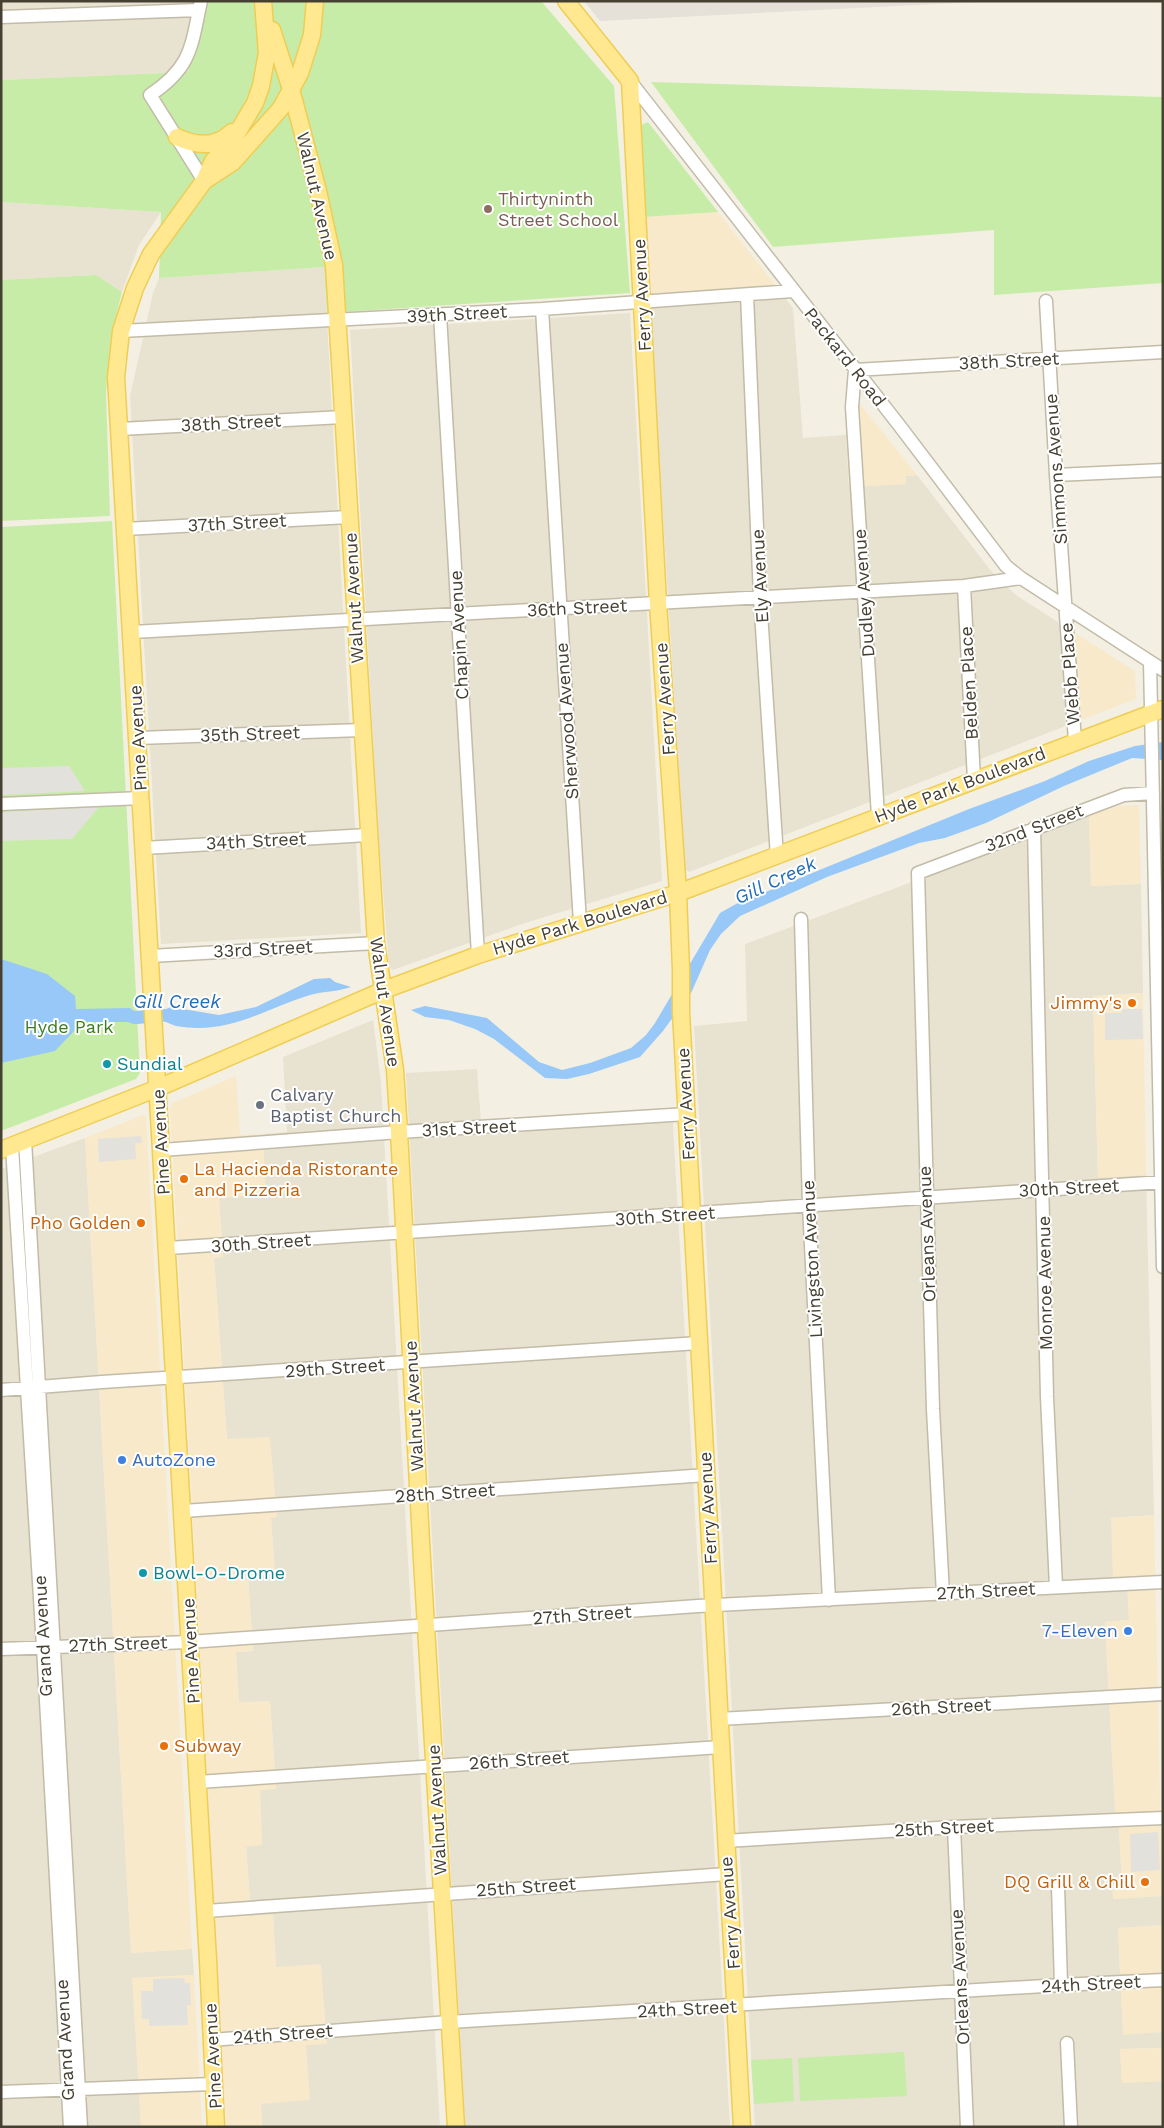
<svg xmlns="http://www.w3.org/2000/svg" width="1164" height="2128" font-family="'Work Sans',sans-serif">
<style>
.residential{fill:#e8e2d0}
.commercial{fill:#f8e9cb}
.industrial{fill:#e5e0d8}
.green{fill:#c7eca7}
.parking{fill:#e3e1dc}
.water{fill:#98c8f7}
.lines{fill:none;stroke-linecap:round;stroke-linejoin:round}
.minor-casing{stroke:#c2bba7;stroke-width:15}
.major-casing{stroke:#efcd55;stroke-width:19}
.minor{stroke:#fff;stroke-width:12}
.major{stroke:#ffe890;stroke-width:16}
.education-dot{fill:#8d6e63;stroke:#fff;stroke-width:2}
.food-dot{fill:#e8710a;stroke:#fff;stroke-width:2}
.culture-dot{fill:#0f9aa8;stroke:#fff;stroke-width:2}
.worship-dot{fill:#6b7280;stroke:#fff;stroke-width:2}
.shop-dot{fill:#3f7fe0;stroke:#fff;stroke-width:2}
.labels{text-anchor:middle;stroke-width:4;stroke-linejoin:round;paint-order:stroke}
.street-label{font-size:18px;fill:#454032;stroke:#fff}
.education-label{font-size:18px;fill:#785e54;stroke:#fff;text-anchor:start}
.food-label{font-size:18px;fill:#c56008;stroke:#fff;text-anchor:end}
.park-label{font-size:18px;fill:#3c7c21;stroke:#fff}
.culture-label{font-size:18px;fill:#0d838f;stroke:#fff;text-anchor:start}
.worship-label{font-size:18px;fill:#5b616d;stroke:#fff;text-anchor:start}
.shop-label{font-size:18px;fill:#366cbe;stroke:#fff;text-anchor:start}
.water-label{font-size:19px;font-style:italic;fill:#226ebb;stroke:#fff}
</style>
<rect width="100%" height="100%" fill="#f3f0e3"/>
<!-- residential -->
<path class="residential" d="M1 1H204L188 72 1 80Z
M1 202 161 212 139 245 122 292 96 275 1 280Z
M324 267 361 933 161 944 130 396 153 293 159 278Z
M786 299 793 308 803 438 846 435 849 487 905 484V476L917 475 991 571 1016 595 1075 633 1081 720 689 872 685 869 650 308Z
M630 313 662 881 525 923 393 970 389 967 378 827 350 330Z
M1089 816 1091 886 1141 884 1143 993 1093 996 1098 1177 1146 1175 1154 1515 1111 1518 1127 1580 1129 1620 1105 1622 1115 1810 1119 1828 1122 1885 1112 1886 1114 1899 1162 1896 1163 1902V1925L1118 1928 1123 2034 1163 2032V2048L1120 2049 1122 2083 1163 2081V2127H755L694 1026 747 1021 745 944Z
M373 1020 381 1083 440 2127H262L261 2104 306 2045 327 2043 276 1967 273 1915 251 1916 246 1846 262 1845 260 1790 276 1788 270 1701 239 1703 236 1652 253 1651 248 1576 275 1574 271 1518 276 1517 227 1440 214 1258 223 1257 219 1198 265 1194 263 1134 287 1132 283 1057Z
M477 1069 481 1122 672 1109 730 2127H465L406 1073Z
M85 1138 131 1953 192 1949 194 1975 133 1978 141 2127H1V1169Z"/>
<!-- commercial -->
<path class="commercial" d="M718 212 786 299 650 308 644 217Z
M860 404 917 475 906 476V484L849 487 846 435 848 417 850 409Z
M1075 633 1135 671 1136 699 1081 720Z
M1139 805 1141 884 1091 886 1089 816 1118 806Z
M1143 993 1146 1175 1098 1178 1093 996Z
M236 1076 240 1135 263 1134 266 1194 219 1198 223 1257 214 1258 227 1439 270 1437 277 1517 271 1518 275 1574 248 1576 253 1651 236 1652 239 1702 270 1701 276 1789 260 1790 262 1845 246 1847 251 1916 273 1915 276 1967 321 1964 327 2044 306 2045 310 2100 261 2104 262 2127H226L170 1108 172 1103Z
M143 1115 146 1117 192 1949 131 1953 85 1138Z
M1154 1515 1162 1896 1113 1899 1112 1886 1122 1884 1119 1828 1115 1810 1105 1622 1129 1620 1127 1581H1113L1111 1518Z
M1163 1925V2032L1123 2035 1118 1928Z
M194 1975 202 2127H141L132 1978Z
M1163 2048V2081L1122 2083 1120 2049Z"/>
<!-- industrial -->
<path class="industrial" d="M584 1H997L600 21Z"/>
<!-- green -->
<path class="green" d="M204 1H541L614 86 630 293 327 313 324 267 159 278 161 212 1 202V80L188 72Z
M651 82 1163 97V283L994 295V230L773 247Z
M648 122 718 212 644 217 639 126Z
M96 275 122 292 111 336 106 393 110 516 1 521V280Z
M112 521 140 1073 136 1079 1 1131V527Z
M904 2052 907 2096 800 2101 798 2058Z
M792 2058 794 2101 754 2104 751 2060Z"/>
<!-- parking -->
<path class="parking" d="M69 766 85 791 1 795 2 768Z
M99 807 72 839 1 841V812Z
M1122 1009H1142L1143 1039 1105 1040V1013H1122Z
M141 1136 142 1143H135L136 1159 99 1162 98 1139Z
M1158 1832 1160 1870 1131 1872 1130 1834Z
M184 1978 185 1983H190L191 2005H187L188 2025 149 2026V2019H142L141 1991H153V1979Z"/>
<!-- water -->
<path class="water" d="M1163 742V760L1132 758 1064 786 986 823 945 838 919 843 827 877 740 916 721 934 710 950 692 991 663 1031 640 1057 589 1074 567 1079 545 1078 494 1039 475 1029 449 1020 425 1017 411 1010 425 1006 487 1018 539 1062 562 1070 590 1063 631 1048 646 1035 655 1023 720 913 736 904 969 809 1045 781 1089 761 1135 746Z
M1 959 47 974 75 996 76 1009 130 1008 134 1011 166 1009 171 1007 219 1015 256 1007 314 979 330 978 335 982 351 987C337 992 324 991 310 995 262 1010 229 1035 176 1026 172 1025 169 1023 166 1022 153 1019 140 1028 128 1022H77V1028L55 1051 1 1063Z"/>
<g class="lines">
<defs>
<path id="minor" d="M201 1C191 47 192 67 150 95L204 181
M1 17 199 10
M630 81 899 425 1006 566 1021 578 1163 670
M747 295 760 597 777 857
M1046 301 1056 475 1075 741
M542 309 580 923
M440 315 478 955
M121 331 542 309 793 291
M120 429 343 417
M1056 475 1163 470
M125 529 349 517
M964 586 974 780
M132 632 964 586 1021 578
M1150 662 1163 1267
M138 738 362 730
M1 804 142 798
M878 816 852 407 855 370 1163 352
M1034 828 1047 1397 1056 1587
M144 848 368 835
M801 919 809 1206 829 1600
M150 956 376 943
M25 1140 81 2127
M12 1146 43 1647 70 2127
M162 1150 399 1132 687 1114
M168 1248 1163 1182
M1 1390 102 1382 699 1343
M183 1511 707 1475
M943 1594 933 1409 918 873 1124 795 1153 793
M1 1649 189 1642 698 1606 1163 1582
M719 1719 1163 1694
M198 1782 721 1747
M954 1827 967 2127
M725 1841 954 1827 1163 1818
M1058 1886 1061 1985
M206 1911 727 1874
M211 2040 449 2022 1061 1985 1163 1980
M1067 2043 1071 2127
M1 2092 213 2084"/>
<path id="major" d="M566 1 630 81 658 603 678 893 681 970V1012L742 2127
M272 30 291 89 318 191 334 265 376 943 395 1070 399 1132 422 1560 456 2127
M177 137C196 146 216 148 232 132
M204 181 233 162 281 108 300 73 312 35 315 1
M1 1150 158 1088 384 990 478 955 678 893 1163 709
M216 2127 208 1960 116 377 121 331 135 288 151 254 204 181 213 161 236 135 255 103 261 86 267 53 263 1"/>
</defs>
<!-- minor casing -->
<use href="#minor" class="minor-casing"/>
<!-- major casing -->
<use href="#major" class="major-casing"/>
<!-- minor -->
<use href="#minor" class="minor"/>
<!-- major -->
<use href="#major" class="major"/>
</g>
<!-- markers -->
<circle class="education-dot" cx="488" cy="209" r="5"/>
<g class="food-dot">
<circle cx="1132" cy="1003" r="5"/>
<circle cx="184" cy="1179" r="5"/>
<circle cx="141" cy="1223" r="5"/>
<circle cx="164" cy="1746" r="5"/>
<circle cx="1145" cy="1882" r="5"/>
</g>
<g class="culture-dot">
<circle cx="107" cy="1064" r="5"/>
<circle cx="143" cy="1573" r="5"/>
</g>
<circle class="worship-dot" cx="260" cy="1105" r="5"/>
<g class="shop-dot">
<circle cx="122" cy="1460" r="5"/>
<circle cx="1128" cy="1631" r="5"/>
</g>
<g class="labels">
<!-- street labels -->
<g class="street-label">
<text transform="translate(317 196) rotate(77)" y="6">Walnut Avenue</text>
<text transform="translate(642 295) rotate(-93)" y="6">Ferry Avenue</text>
<text transform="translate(457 314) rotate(-3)" y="6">39th Street</text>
<text transform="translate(845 357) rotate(52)" y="6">Packard Road</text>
<text transform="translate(1009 361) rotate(-3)" y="6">38th Street</text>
<text transform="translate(231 423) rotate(-3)" y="6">38th Street</text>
<text transform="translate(1056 469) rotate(-94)" y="6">Simmons Avenue</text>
<text transform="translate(237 523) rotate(-3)" y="6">37th Street</text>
<text transform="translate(760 576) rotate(-93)" y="6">Ely Avenue</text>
<text transform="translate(864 593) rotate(-94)" y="6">Dudley Avenue</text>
<text transform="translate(354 598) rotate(-93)" y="6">Walnut Avenue</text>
<text transform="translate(577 608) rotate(-3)" y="6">36th Street</text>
<text transform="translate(459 635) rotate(-93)" y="6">Chapin Avenue</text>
<text transform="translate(1070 674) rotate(-94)" y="6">Webb Place</text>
<text transform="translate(969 683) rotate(-93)" y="6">Belden Place</text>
<text transform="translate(665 699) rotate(-94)" y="6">Ferry Avenue</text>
<text transform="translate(567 721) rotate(-94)" y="6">Sherwood Avenue</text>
<text transform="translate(250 734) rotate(-2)" y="6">35th Street</text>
<text transform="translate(138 738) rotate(-93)" y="6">Pine Avenue</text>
<text transform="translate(960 785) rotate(-21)" y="6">Hyde Park Boulevard</text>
<text transform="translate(1034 828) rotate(-21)" y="6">32nd Street</text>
<text transform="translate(256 841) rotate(-3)" y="6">34th Street</text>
<text transform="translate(580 923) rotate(-17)" y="6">Hyde Park Boulevard</text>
<text transform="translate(263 949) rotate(-3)" y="6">33rd Street</text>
<text transform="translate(385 1002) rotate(82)" y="6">Walnut Avenue</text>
<text transform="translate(686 1104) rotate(-93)" y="6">Ferry Avenue</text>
<text transform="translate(469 1128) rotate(-3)" y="6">31st Street</text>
<text transform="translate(161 1142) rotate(-93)" y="6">Pine Avenue</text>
<text transform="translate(1069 1188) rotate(-3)" y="6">30th Street</text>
<text transform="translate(665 1216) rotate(-4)" y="6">30th Street</text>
<text transform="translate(927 1234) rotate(-92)" y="6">Orleans Avenue</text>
<text transform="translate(261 1243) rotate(-4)" y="6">30th Street</text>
<text transform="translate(812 1259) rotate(-93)" y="6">Livingston Avenue</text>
<text transform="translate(1045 1283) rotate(-91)" y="6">Monroe Avenue</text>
<text transform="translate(335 1368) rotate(-4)" y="6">29th Street</text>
<text transform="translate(414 1406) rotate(-93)" y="6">Walnut Avenue</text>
<text transform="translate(445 1493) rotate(-4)" y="6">28th Street</text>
<text transform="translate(708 1508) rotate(-93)" y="6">Ferry Avenue</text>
<text transform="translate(986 1591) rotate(-3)" y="6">27th Street</text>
<text transform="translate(582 1615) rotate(-4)" y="6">27th Street</text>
<text transform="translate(43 1636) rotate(-93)" y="6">Grand Avenue</text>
<text transform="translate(118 1644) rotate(-2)" y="6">27th Street</text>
<text transform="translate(191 1651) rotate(-93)" y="6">Pine Avenue</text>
<text transform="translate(941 1707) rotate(-3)" y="6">26th Street</text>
<text transform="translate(519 1760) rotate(-4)" y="6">26th Street</text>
<text transform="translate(437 1810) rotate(-93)" y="6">Walnut Avenue</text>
<text transform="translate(944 1828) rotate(-3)" y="6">25th Street</text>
<text transform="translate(526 1887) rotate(-4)" y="6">25th Street</text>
<text transform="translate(730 1913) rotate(-94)" y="6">Ferry Avenue</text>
<text transform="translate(960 1977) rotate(-93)" y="6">Orleans Avenue</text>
<text transform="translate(1091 1984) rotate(-3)" y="6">24th Street</text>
<text transform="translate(687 2009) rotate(-3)" y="6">24th Street</text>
<text transform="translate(283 2034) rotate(-4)" y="6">24th Street</text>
<text transform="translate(65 2040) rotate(-93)" y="6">Grand Avenue</text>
<text transform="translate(213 2056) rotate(-93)" y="6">Pine Avenue</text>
</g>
<!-- education labels -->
<g class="education-label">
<text x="498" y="205">Thirtyninth<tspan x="498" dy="21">Street School</tspan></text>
</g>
<!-- food labels -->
<g class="food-label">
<text x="1122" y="1009">Jimmy's</text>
<text x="194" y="1175" text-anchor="start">La Hacienda Ristorante<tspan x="194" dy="21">and Pizzeria</tspan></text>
<text x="131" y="1229">Pho Golden</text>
<text x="174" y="1752" text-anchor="start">Subway</text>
<text x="1135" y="1888">DQ Grill &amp; Chill</text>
</g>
<!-- park labels -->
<g class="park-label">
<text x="69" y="1033">Hyde Park</text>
</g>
<!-- culture labels -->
<g class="culture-label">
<text x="117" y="1070">Sundial</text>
<text x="153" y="1579">Bowl-O-Drome</text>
</g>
<!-- worship labels -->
<g class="worship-label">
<text x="270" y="1101">Calvary<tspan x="270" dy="21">Baptist Church</tspan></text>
</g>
<!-- shop labels -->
<g class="shop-label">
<text x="132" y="1466">AutoZone</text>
<text x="1118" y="1637" text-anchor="end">7-Eleven</text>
</g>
<!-- water labels -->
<g class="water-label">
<text transform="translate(775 880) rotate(-25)" y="7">Gill Creek</text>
<text x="177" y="1008">Gill Creek</text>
</g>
</g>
<!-- border -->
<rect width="1164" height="2128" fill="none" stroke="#454032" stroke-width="5"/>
</svg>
